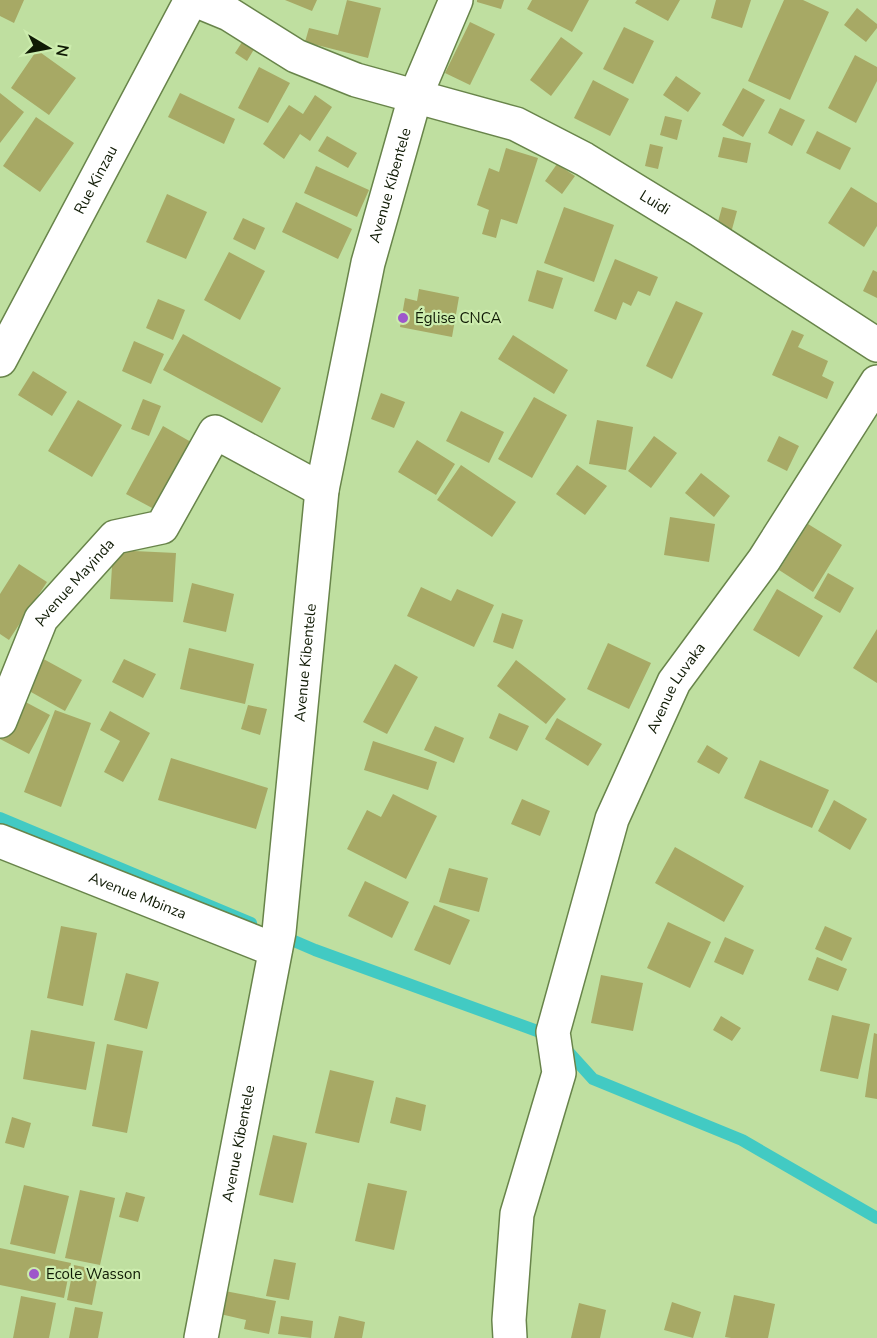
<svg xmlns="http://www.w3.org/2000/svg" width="877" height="1338" font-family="'Nunito Sans',sans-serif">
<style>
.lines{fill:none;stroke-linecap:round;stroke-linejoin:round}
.stream{stroke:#42cac3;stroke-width:12}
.building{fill:#a7a965}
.minor-casing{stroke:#68844a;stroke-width:36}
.minor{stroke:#fff;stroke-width:33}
.poi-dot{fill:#9e57cb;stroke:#ccecad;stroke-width:2}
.labels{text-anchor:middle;stroke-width:4.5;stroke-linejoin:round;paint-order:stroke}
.street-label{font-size:15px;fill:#0f1a04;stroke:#ccecad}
.poi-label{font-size:15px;fill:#0f1a04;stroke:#ccecad;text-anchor:start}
</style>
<rect width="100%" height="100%" fill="#bfdfa0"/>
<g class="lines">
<!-- stream -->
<path class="stream" d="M0 818 251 923
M280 935 315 950 551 1036
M564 1047 593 1079 742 1140 877 1218"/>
</g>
<!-- building -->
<path class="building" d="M0 0H24L14 23 0 16Z
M285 0H317L312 11Z
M347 0 381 8 368 58 305 42 309 28 338 35Z
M477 0H504L501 9 477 2Z
M532 0H589L572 32 527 9Z
M637 0H680L668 21 635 3Z
M716 0H751L742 28 711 18Z
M784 0H803L829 12 790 100 748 81Z
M857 8 877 24V28L866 42 844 25Z
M470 22 495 34 470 85 445 73Z
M624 27 654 41 633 84 603 69Z
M561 37 583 53 551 96 530 80Z
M244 39 256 46 247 61 235 53Z
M37 50 76 78 49 115 11 88Z
M855 55 877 67V81L856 123 828 108Z
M259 67 290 83 268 123 238 108Z
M676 76 701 93 688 112 663 95Z
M593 80 629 99 610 136 574 118Z
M743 88 765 100 743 137 722 125Z
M0 93 24 112 0 143Z
M180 93 235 119 224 144 168 117Z
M315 95 332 107 310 141 300 134 284 159 263 144 289 105 303 114Z
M780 108 805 120 792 146 768 133Z
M665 116 682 120 677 140 660 135Z
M36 117 74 143 40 192 3 166Z
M817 131 851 148 840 170 806 153Z
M327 136 357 153 348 168 318 151Z
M723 137 751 143 747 163 718 157Z
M650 144 663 147 658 169 645 166Z
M506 148 538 158 517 224 501 219 496 238 482 234 489 210 477 205 489 168 499 172Z
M557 164 575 176 562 194 545 181Z
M316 166 369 190 357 217 304 193Z
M851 187 877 203V226L864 247 828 223Z
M167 194 207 212 186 259 146 242Z
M296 202 352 229 338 259 282 232Z
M564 207 614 225 594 282 544 263Z
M722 207 737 211 731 233 716 229Z
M243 218 265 228 255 250 233 239Z
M229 252 265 271 240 320 204 300Z
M615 259 658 277 650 296 638 291 631 306 623 302 616 320 594 311Z
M537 270 563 278 553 309 528 301Z
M873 270 877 272V298L863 291Z
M419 289 459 297 452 337 400 327 405 298 417 301Z
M158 299 185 310 173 340 146 328Z
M676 301 703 313 672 379 646 366Z
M792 330 804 335 798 347 828 361 822 376 834 382 827 399 772 375Z
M183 334 281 388 262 423 163 370Z
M513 335 568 370 554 394 498 359Z
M134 341 164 354 151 384 122 371Z
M33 371 67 392 52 416 18 395Z
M381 393 405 402 394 428 371 419Z
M534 397 567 415 532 478 498 459Z
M143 399 161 406 149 436 131 429Z
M78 400 122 425 92 477 48 451Z
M461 411 504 432 489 463 446 441Z
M597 420 633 427 626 470 589 464Z
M163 426 191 442 154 509 126 494Z
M654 436 677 453 651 488 628 471Z
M779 436 799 446 787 471 767 461Z
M417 440 455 464 436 495 398 472Z
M461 465 516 502 492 537 437 500Z
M577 465 607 486 585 515 556 494Z
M701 473 730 496 714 517 685 493Z
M670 517 715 524 709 562 664 555Z
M808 524 842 545 813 592 779 570Z
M113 550 176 553 173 602 110 599Z
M19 564 47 582 9 640 0 634V594Z
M828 573 854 588 840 613 814 598Z
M192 583 234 594 226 632 183 622Z
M421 587 451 601 457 589 494 605 474 647 407 616Z
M777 589 823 616 799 657 753 630Z
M502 613 523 620 513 649 493 642Z
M877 629V683L853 668Z
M608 643 651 663 629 709 587 689Z
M189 648 254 664 245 704 180 689Z
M38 656 82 680 65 711 22 687Z
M124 659 156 674 143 698 112 682Z
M516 660 566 699 546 724 497 686Z
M395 664 418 677 387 734 363 722Z
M18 698 50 715 29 754 0 739V734Z
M248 705 267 709 260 735 241 729Z
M55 710 91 723 61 807 24 792Z
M110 711 150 733 123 782 104 772 120 741 100 730Z
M499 713 529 726 517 751 489 738Z
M557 718 602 744 588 766 545 739Z
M435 726 464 738 454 763 424 750Z
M373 741 437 762 428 790 364 770Z
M707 745 728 758 719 774 697 762Z
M171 758 268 788 256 829 158 800Z
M760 760 829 790 812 828 744 798Z
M393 794 437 816 406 879 347 849 367 810 381 817Z
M522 799 550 811 540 836 511 824Z
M834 800 867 819 850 850 818 831Z
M675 847 744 886 724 922 655 883Z
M449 868 488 878 479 912 439 902Z
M365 881 409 902 392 938 348 916Z
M434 905 470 920 450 965 414 950Z
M668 922 711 942 690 988 647 968Z
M61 926 97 933 83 1006 47 998Z
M825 926 852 938 842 961 815 949Z
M725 937 754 950 743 975 714 962Z
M817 957 847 969 838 991 808 980Z
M126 973 159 982 147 1029 114 1020Z
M601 975 643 983 633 1031 591 1023Z
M832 1015 870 1024 858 1079 820 1071Z
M721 1016 741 1028 732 1041 713 1030Z
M31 1030 95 1042 86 1090 23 1079Z
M874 1033 877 1034V1099L865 1097Z
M107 1044 143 1051 127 1133 92 1126Z
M330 1070 374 1081 359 1143 315 1133Z
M396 1097 426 1105 421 1131 390 1123Z
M12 1117 31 1123 24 1148 5 1143Z
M273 1135 307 1143 293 1203 259 1195Z
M368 1183 407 1191 394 1250 355 1241Z
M24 1185 69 1196 55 1254 10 1244Z
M80 1190 115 1198 100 1265 65 1258Z
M126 1192 145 1197 138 1222 119 1217Z
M0 1248 71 1263 64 1298 0 1285Z
M274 1259 296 1263 289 1300 266 1296Z
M74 1265 99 1270 92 1305 67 1300Z
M225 1291 276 1301 269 1334 244 1329 246 1320 220 1314Z
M734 1295 775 1304 768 1338H731L725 1337Z
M21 1296 56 1303 49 1338H13Z
M672 1302 701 1312 693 1338 664 1330Z
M579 1303 606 1310 600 1338H571Z
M75 1307 103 1312 98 1338H69Z
M281 1316 313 1321 311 1338 278 1334Z
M339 1316 365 1322 362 1338H334Z"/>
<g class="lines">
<defs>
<g id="minor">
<path id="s1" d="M195 0 229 14 296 56 356 80 516 124 584 159 700 230 877 345"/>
<path id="s2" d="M0 360 191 0"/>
<path id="s3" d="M0 721 41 619 115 537 162 527 215 432 322 490"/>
<path id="s4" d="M0 841 275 950"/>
<path id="s5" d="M201 1338 279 932 322 490 368 263 415 97 456 0"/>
<path id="s6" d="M510 1338 509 1320 517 1214 559 1073 553 1032 612 819 674 682 764 560 877 382"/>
</g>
</defs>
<!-- minor casing -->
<use href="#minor" class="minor-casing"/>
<!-- minor -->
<use href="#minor" class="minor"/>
</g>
<!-- markers -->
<g class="poi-dot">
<circle cx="403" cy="318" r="6"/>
<circle cx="34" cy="1274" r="6"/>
</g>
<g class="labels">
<!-- street labels -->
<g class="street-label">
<text dy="5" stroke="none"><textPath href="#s2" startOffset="204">Rue Kinzau</textPath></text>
<text dy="5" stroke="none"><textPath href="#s5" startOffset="1170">Avenue Kibentele</textPath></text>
<text dy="5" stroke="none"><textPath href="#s1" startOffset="506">Luidi</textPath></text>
<text dy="5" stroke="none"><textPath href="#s3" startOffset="159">Avenue Mayinda</textPath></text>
<text dy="5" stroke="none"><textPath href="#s5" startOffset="684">Avenue Kibentele</textPath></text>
<text dy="5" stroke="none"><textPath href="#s6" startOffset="680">Avenue Luvaka</textPath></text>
<text dy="5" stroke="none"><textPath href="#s4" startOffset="148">Avenue Mbinza</textPath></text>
<text dy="5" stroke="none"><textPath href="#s5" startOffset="198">Avenue Kibentele</textPath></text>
</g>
<!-- poi labels -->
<g class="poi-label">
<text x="415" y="323">Église CNCA</text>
<text x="46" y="1279">Ecole Wasson</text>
</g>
</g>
<!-- north arrow -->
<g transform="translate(48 48) rotate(100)" stroke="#ccecad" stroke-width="4.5" paint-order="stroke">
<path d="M0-4.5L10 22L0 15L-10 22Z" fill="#0f1a04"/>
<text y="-9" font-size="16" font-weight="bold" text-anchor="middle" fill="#0f1a04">N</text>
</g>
</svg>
